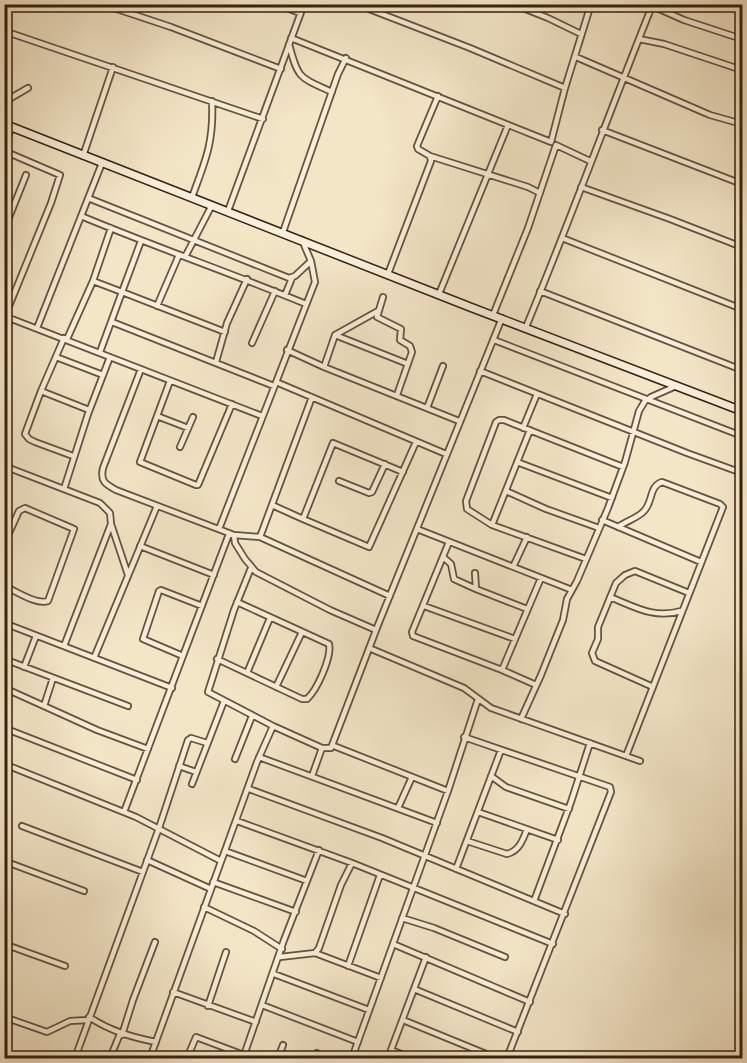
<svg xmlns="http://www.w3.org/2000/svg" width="747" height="1063" font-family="Cardo,serif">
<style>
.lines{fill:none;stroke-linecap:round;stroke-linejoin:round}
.street-casing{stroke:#66523d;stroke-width:8}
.secondary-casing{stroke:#37200f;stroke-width:10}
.street{stroke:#f7efdb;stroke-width:4.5}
.secondary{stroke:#f7efdb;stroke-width:7}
</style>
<rect width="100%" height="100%" fill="#f3e6c7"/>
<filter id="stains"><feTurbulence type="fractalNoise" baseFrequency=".00333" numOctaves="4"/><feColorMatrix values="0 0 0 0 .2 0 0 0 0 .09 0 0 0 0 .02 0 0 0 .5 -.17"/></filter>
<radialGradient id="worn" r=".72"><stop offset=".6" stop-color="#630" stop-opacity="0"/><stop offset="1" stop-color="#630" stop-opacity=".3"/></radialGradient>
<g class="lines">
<defs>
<path id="street" d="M102 4 171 27 281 69
M276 4 300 13
M356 4 470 48 565 88
M513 4 548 18 581 34
M648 4 684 20 742 39
M4 31 263 119
M291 38 551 142 565 88 591 4
M639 39 664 44 742 70
M289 44C298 79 299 77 332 92
M576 57 710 115 742 124
M4 102 28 88
M602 130 742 184
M556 145 590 161
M4 146 12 127
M4 151 60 175 51 203 5 316
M83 156 113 67
M430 156 528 187 540 193
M581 187 670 219 742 247
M192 197C206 160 214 141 212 101
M88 198 289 278 295 276 311 261
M228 211 304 4
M81 216C155 247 231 273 306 304
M4 219 8 221 4 232
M8 220 26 175
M283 232 338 74 346 58
M562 238 742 309
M141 241 122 292 225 332
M185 257 212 205
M388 274 431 161 430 156 418 149 417 146 438 96
M540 291 742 370
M439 294 508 125
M285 295 292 278
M383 297 377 317 401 329 400 340 410 346 412 352 397 395
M157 306 179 255
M493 315 528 228 556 145
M4 316 262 416
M112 322 274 386
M526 327C570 221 609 113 652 6
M37 328 102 163
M335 335 408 364
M64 338 41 391 25 434 29 439 35 442 73 456
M67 339 93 281
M494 340 742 436
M252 343 275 291
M287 350 324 367 459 421
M100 352 122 292 93 281 111 228
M56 357 103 375
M216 362 227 323 247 279
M324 367 335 335 378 311
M141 369 103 468C100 481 105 484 116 490L234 535 260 537 390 596
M480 371 687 453 742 473
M170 381 140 462 196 485H198L232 404
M276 382 446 454
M41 391 89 410
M427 408 443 366
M157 416 188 428
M523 428 537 394
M180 447 193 417
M517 462 612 498
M4 466 100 503 110 513 111 524 64 646
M339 481 369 493 372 492 385 464
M64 489 88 414 110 357
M506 491 546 509 599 528
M272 505 303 519 333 443 403 472
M303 519 369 547 416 442
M602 520 701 562
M111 524 128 575
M492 525 530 430
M618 527C626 521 638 518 644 511 653 502 649 486 662 482L720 504 723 507 626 756
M219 529 315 282 311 261 302 240
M417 529 572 590
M234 535 235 543 245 559 256 572 330 610 376 630
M260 537 312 397
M449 542 412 632 413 636 502 670
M4 544 19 511 25 508 74 529 48 601C36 605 16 591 4 586
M140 546 214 575
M443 557 451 564 454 579 476 589
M586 559 492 525 467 509 466 501 496 422 499 420H504L623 467
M513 567 527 537
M251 568 234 610 208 692 273 726 322 748H331L378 625 502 318
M475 573 476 589 527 609
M610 597C635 607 654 619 681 611
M424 606 515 639
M4 623 172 688
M369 648 464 688 491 708 640 761
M183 656 143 639 159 591 161 590 202 606
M94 658 157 506
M4 659 128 706
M217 659 302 699H307C317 690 332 657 329 644L237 602
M24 667 36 636
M247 673 270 618
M53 678 44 706 97 730 148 749
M536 685 502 670 541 578
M276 687 302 632
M653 687 595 661 592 653 598 639V627L616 583 625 575 635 571 689 593
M4 688 44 706
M521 719 541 675 563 620 567 599 577 581 608 508 625 462 639 411 645 401 651 397 676 386
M4 728 137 780
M464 737 610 787 611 792 507 1058
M334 746 448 791
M259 757 437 823
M235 759 252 716
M4 764 136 817 221 861
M179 766 196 772
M312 776 322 748
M491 776 506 787 569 809
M192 784 224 701
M249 789 382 838 565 914
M398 808 412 777
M124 812 229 534
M478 812 558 840
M237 821 352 863 553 944
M22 826 143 872
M467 841 507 854C519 851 523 840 527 829
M225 851 307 881
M147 860 211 889
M4 861 84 891
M456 869 501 750
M213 882 296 912
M534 901 571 802 590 743
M204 907 254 931 282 949
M402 918 434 928 505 957
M4 944 65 966
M393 944 530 1002
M315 953 381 978
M280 957 315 953 319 948 341 885 352 863
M348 966 380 875
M274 974 369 1010
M414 989 518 1032
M173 992 256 1022
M262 1005 358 1042
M208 1006 226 952
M4 1017 47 1032 70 1021 88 1020
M89 1017C110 1031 131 1037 156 1042
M403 1020 496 1058
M122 1035 133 1000 155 942
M391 1050 411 1058
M75 1058 159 828 188 740 191 738 207 743
M110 1058 120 1034
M150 1058 257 762 273 726
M187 1058 196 1037 244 1055
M243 1058 284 940 319 850
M278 1058 283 1045
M315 1058 317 1053
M352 1058 448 791 478 699
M388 1058 426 957"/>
<path id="secondary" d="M4 124 470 307 742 411"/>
</defs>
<!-- street casing -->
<use href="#street" class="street-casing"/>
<!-- secondary casing -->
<use href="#secondary" class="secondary-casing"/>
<!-- street -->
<use href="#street" class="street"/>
<!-- secondary -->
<use href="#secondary" class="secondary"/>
</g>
<!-- margin -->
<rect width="747" height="1063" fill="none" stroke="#f3e6c7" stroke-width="24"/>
<rect x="6" y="6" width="735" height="1051" fill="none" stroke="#37200f" stroke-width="3"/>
<rect x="12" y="12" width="723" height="1039" fill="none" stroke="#37200f" stroke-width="1.5"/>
<rect width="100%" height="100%" filter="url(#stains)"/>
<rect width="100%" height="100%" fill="url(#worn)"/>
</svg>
